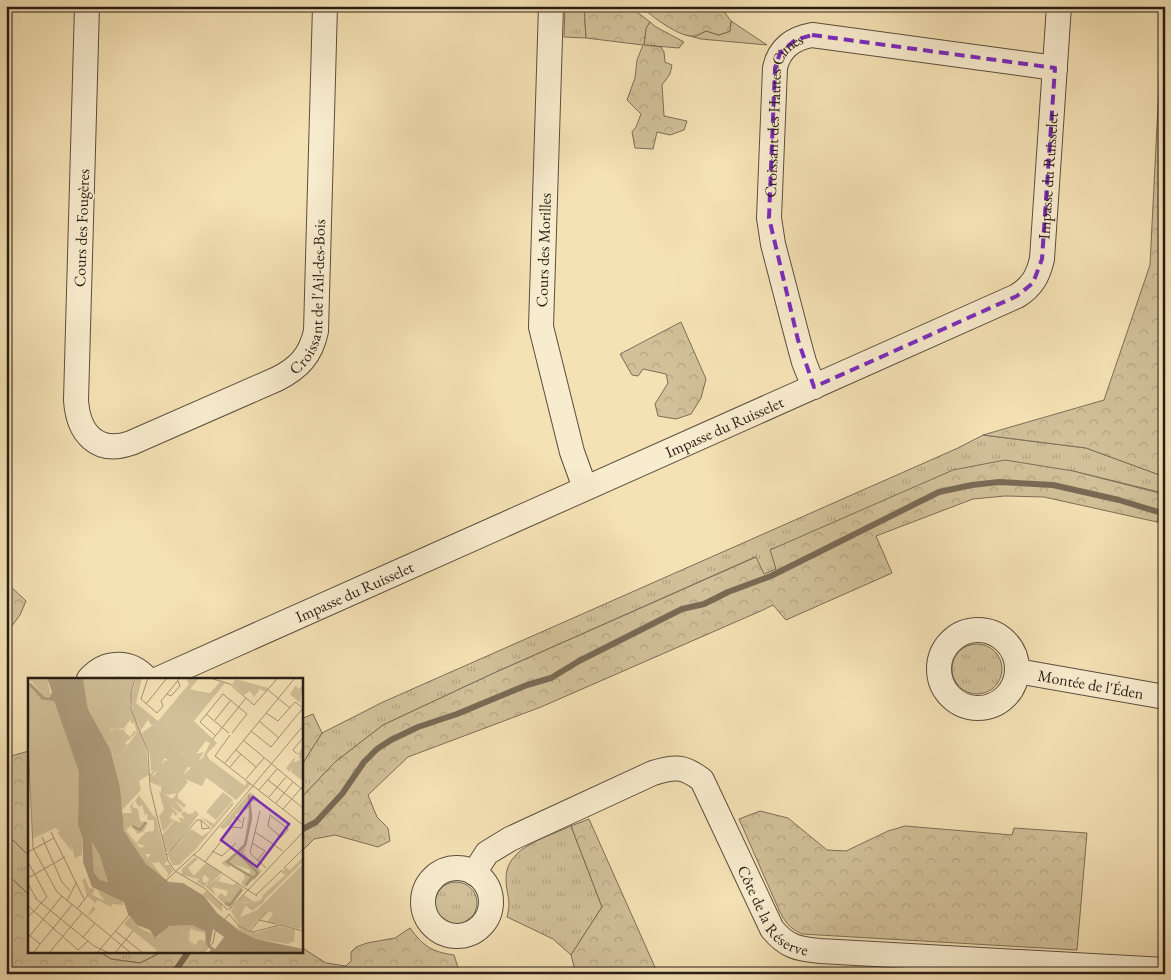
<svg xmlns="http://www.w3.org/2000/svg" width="1171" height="980" font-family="'EB Garamond',serif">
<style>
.grass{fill:url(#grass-tufts);stroke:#7c6e58}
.forest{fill:url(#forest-crowns);stroke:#7c6e58}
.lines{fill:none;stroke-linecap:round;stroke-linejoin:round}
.stream{stroke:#796a54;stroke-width:6}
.minor-casing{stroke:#5b4e3e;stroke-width:26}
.minor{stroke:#f8ecce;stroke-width:24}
.marked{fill:none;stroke:#7b2cbf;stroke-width:4;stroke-dasharray:10 6;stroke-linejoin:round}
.labels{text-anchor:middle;stroke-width:4;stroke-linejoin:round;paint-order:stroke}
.street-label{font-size:16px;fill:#281d16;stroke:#f8ecce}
.inset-river{fill:none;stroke:#af9e7e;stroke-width:2.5}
.inset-road{fill:none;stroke:#a29375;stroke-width:1}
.view{fill:#7b2cbf;fill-opacity:0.15;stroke:#7b2cbf;stroke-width:2.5}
.inset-edge{fill:none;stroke:#281d16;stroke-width:2.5}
</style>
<defs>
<pattern id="grass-tufts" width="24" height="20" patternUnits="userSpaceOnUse" patternTransform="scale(1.25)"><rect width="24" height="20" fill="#d1c099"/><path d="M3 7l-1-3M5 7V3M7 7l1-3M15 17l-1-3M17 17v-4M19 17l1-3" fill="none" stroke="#b3a583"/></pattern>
<pattern id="forest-crowns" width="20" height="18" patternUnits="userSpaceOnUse" patternTransform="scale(1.25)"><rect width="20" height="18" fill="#d1c099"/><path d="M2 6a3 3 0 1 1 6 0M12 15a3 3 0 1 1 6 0" fill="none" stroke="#b3a583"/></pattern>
</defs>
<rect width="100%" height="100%" fill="#f4e1b4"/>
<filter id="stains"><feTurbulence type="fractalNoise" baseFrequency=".004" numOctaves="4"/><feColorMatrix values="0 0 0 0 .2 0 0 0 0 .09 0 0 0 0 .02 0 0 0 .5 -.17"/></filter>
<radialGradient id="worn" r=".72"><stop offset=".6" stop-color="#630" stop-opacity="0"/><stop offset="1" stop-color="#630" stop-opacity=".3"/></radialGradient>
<!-- grass -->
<path class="grass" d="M565 6H584L586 38 564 37Z
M731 21 767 45 701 39 686 35 696 36 706 31 719 35 730 31Z
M650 22 656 27 684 42 679 48 644 45 646 28Z
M983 435 1086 448 1165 477V524L1157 522 1163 493 1073 471 771 549 776 569 764 575 755 557 494 673 383 725 335 762 301 798V766L322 733 383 702 958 448Z
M952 669a25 25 0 1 1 50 0a25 25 0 1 1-50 0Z
M571 826 602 907 571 955 553 939 507 917C512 899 506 895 506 879 505 847 548 837 571 826Z
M6 833 29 856V895L6 873Z
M435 903a21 21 0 1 1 42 0a21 21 0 1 1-42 0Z
M98 951H164L140 963 111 959Z"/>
<!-- forest -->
<path class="forest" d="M584 6H629L650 22 646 28 644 45 661 47 664 52 665 62 672 65 670 74 662 85 664 116 687 121 684 130 670 135 657 132 653 149 635 148 632 132 636 127 641 114 627 100 635 78 637 60 643 45 586 38Z
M640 6H720L731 21 730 31 719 35 706 31C703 32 698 35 695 36 679 38 652 16 640 6Z
M1163 6H1165V477L1086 448 983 435 1104 400 1150 265Z
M681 322 706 379 701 398 691 414 676 419 658 416 655 404 668 383 666 374 643 369 638 376 632 375 620 354Z
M1005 460 1073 471 1163 494 1157 522 1044 497 1005 496 973 499 876 536 892 573 786 620 773 605 763 610 541 707 408 757 368 795 377 817 388 828 390 841 378 847 335 835 314 839 301 852V798L335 762 383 725 494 673 756 557 764 574 776 569 770 550 953 470Z
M6 582 26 601 20 615 6 634Z
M313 714 322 733 301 766V719Z
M29 751V856L6 833V754L11 756Z
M760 811 788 818 827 850 846 851 888 831 905 826 1012 835 1014 828 1087 833 1077 950 802 934C789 928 785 922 779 910L739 819Z
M589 819 658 974H576L571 955 602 907 571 826Z
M6 873 29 895V951H98L111 959 140 963 164 951H301V947L326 963 346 966 351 961V952L356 947 367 943 395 938 410 928C423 946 432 952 454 955L460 974H6Z"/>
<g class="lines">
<!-- stream -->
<path class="stream" d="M301 830 316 822 342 794 364 762 377 749 391 740 418 727 457 714 527 685 551 678 579 661 682 609 704 604 728 592 771 576 939 492 972 485 999 482 1053 485 1119 500 1165 514
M173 974 189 951"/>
<defs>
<g id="minor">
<path id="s1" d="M87 6 76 400C78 433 97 455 131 443L277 379C299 368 311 355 316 331L325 6"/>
<path d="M551 6 541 327 572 452 585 488"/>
<path id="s2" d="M814 387 804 362 798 340 773 244 769 218 775 68C779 48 794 38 812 35L1055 68"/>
<circle cx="978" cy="669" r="39"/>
<path id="s3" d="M1017 671 1165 697"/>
<path d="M89 679C105 661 130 659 147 679"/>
<path id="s4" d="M158 679 1017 296C1032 287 1038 276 1042 259L1059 6"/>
<circle cx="457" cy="902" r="34"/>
<path id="s5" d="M474 873 487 853 510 839 653 773C675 766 684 766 702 780L772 929C787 947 798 949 820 951L1165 970"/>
</g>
</defs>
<!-- minor casing -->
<use href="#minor" class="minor-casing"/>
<!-- minor -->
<use href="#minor" class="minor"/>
</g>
<!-- marked area -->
<path class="marked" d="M812 35 1055 68 1042 259 1033 283 1017 296 814 387 798 340 769 218 775 68 780 53 795 40Z"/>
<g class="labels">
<!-- street labels -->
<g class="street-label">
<text dy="6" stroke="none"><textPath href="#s2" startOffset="282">Croissant des Hautes-Cimes</textPath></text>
<text dy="6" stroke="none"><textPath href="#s4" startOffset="1070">Impasse du Ruisselet</textPath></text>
<text transform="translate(81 228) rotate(-88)" y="6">Cours des Fougères</text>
<text transform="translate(543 250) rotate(-88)" y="6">Cours des Morilles</text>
<text dy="6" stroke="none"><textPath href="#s1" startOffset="734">Croissant de l'Ail-des-Bois</textPath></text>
<text dy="6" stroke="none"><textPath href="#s4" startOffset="620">Impasse du Ruisselet</textPath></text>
<text dy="6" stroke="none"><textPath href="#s4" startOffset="215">Impasse du Ruisselet</textPath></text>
<text dy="6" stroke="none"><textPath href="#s3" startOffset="75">Montée de l'Éden</textPath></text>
<text dy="6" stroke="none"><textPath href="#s5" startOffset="412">Côte de la Réserve</textPath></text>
</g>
</g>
<!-- overview -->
<g transform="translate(28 678)">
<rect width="275" height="275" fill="#f4e1b4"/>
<path d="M0 0H19L23 18 17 19ZM0 6 14 22 26 23 51 94 50 139 4 161ZM98 49 96 53 102 59 106 53 109 54 97 65 99 67 102 64 96 73 86 80 81 62 85 64 88 51 85 54 82 53 88 50 95 52ZM154 74 157 78 176 74 166 90 160 89 155 97 161 95 172 102 178 99 187 105 178 100 174 108 157 101 160 104 151 115 139 117 133 115V108L124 100V96L126 98 137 82 140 83 138 79 144 81V84ZM55 161 54 177 47 180 43 166ZM196 195 186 208 208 214 204 221H198L202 227 217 210 202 231 189 219 193 215 198 219 200 213 184 209 188 218 178 209 181 201 176 196 174 203 177 205 180 201 177 209 169 204 175 196 181 200 182 207ZM235 220 236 224 224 233 215 225 231 223ZM160 249 177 255 162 250 161 263 168 267 170 262H175V265L178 260 180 269 173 275H169L172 271 159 263Z" fill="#d1c099"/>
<path d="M55 0H106L102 27 118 68 121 97 111 103 113 112 94 132 80 67 60 31ZM103 41V45H106L109 54 96 73 86 80 81 63 84 65 90 51 83 54 82 51 96 50ZM108 0H114L108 25 130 43 161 6 158 0H171L162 11 170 13 182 15 192 4 197 5 166 43 189 65 179 76 181 81 217 108 219 103 223 106 208 122 178 99 170 104 161 95 155 97 175 79 182 65 178 63 168 76 157 79 156 75H152L151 86 136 80 133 90 124 97 133 109 122 104V96L126 92 123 93 122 77 114 55 126 46 123 47 120 42 113 52 105 34 103 20ZM208 1 241 10 237 14 232 11 226 19 222 13 216 17 204 6ZM268 7 270 11 275 8 272 25 262 16ZM25 33 33 42 51 94 53 114 49 124 46 81ZM275 69V99L273 102 263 94 264 90 261 94 258 90 267 79 266 84 272 82 270 75ZM18 77 37 120 49 127 55 161 43 166 44 173 29 155 32 153 28 151 24 138 26 103 21 97ZM10 78 14 114 18 98 19 100 17 112 14 115 8 92ZM131 113 144 121 150 114V120L158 127 156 130 146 122 155 132 152 135 142 127 150 136 147 138 145 134 142 140 146 142 135 154 131 138 136 132ZM195 114 205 122 188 142 178 134ZM222 114 231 121 222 125 224 140 218 168 211 175 217 164 221 130 207 137 215 145 205 141 202 147 195 151 192 149ZM111 117 127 140 126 131 139 183 136 187H142L145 193 139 200 140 195 131 184 123 185 120 180 123 176H117L112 170 117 168 108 165 118 154 126 153V142H119L120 136 117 137 114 127 111 129 107 123ZM205 123V127L167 172 151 187H144L140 177 163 151 174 158 182 153 184 149 172 138 186 146ZM106 124 104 129 110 131 112 143 120 145 115 154 109 156 104 147 98 152 137 202 118 186 96 153 94 135H104L102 128ZM166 132 171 136 143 173 138 174 134 157 147 142 153 145 150 139 157 141 153 136 156 133 160 136 166 135ZM64 164 72 178 80 204 72 202 66 195ZM218 170 216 175 220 181 234 193 218 209 213 205 217 200 216 196 222 195V192L202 185 201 190 193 185ZM167 179 170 181 160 190 166 198 178 185 194 194 182 207 181 200 175 196 171 201 154 197V191ZM275 179V184L235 223 234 218 257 197 253 194 258 189 262 192ZM275 186V247L271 251 239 244 245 236 242 233 233 241 239 232 222 251 212 248 203 233 215 216 226 224H215L218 227 212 239 229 232ZM57 200 61 210 67 211 64 217 77 223 69 212 94 222 100 237 96 227 84 226 83 229 70 222 65 228 68 231 59 239 67 225 59 217 54 202ZM190 203 206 207 208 204 215 211 202 230 196 222 204 221 208 214 186 208ZM179 213 194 226V234L174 216ZM102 239 112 250 130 259 135 251 144 247H164L175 251 177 255 160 250 159 263 172 271 169 275H127L129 272 96 246ZM209 247 228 255 249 248 267 252 266 263 260 266 228 261 212 253Z" fill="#d1c099" fill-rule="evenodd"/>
<path d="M19 0H55L60 31 82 71 92 110 96 153 118 186 141 204 155 205 176 218 189 235 212 253 228 261 275 271V275H180L183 272 178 266 177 253 164 247 141 248 127 260 122 252 109 247 100 236 96 224 64 209 55 184V161L50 147 51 94 26 23 14 22 0 6 3 5 17 19H22L24 14ZM64 164 72 178 80 204 72 202 66 195ZM185 251 196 259 187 271 182 267Z" fill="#af9e7e" fill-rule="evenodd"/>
<path class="inset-river" d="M104 148 112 152 118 144M210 175 230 195 225 201M218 207 224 199 199 184 217 167 223 140 221 117M197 225 202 227 214 211"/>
<path class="inset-road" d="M107 0 103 15V31L120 73 122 109 140 183 147 193 176 210 200 232M120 0 113 21 129 35 135 28 133 23 152 0M182 0 202 6 226 27 250 0M240 12 262 30M139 16 143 18 152 8 150 3M118 26 139 0M238 35 250 43 267 24 275 30M178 36 201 55M187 42 203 22M231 43 251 60M223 53 243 69 275 30M202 57 187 78 275 147M188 58 172 44 195 16 219 36 204 55M0 62 5 170 29 214 103 275M184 62 218 20M215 62 275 112M208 72 228 89M269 76 265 72 275 60M197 85 267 0M202 89 213 76M218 101 236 80M240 102 275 130M231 112 249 91M241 119 258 99M248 125 265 104M255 131 275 108M232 133 222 175 238 190M173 142 182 150H181L174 151ZM23 154 56 221M227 154 255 173M14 159 34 204 42 213M224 165 237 173 229 183M246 166 260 152V151L242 137 240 148 253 159M184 173 194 178 208 165M0 174 26 160M165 176 229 218M139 177 169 142H173M0 184 19 219 0 239M177 184 204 149 214 150 216 139M256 190 275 171M0 200 37 179M0 206 8 220M228 217 254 192M7 220 66 268 81 275M39 223 48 205M0 228 50 272 60 263M49 231 60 217M201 232 275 154M201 236 211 248 225 254 251 247 275 253M231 242 248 246M87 253 115 275M222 253 238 234M0 256 12 266M55 259 67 245M0 260 34 218M5 275 44 227M21 275 54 235M69 275 101 237 172 171 275 48M87 275 105 253M174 275 185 265 187 254 201 236"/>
<path class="view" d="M225 119 261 146 229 189 193 162Z"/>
<rect width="275" height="275" class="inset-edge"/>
</g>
<!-- margin -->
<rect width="1171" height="980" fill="none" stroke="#f4e1b4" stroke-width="25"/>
<rect x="8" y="8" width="1156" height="965" fill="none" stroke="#281d16" stroke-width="2.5"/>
<rect x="12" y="12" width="1146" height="955" fill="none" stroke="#281d16"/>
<rect width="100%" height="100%" filter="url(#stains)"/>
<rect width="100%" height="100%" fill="url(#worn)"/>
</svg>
